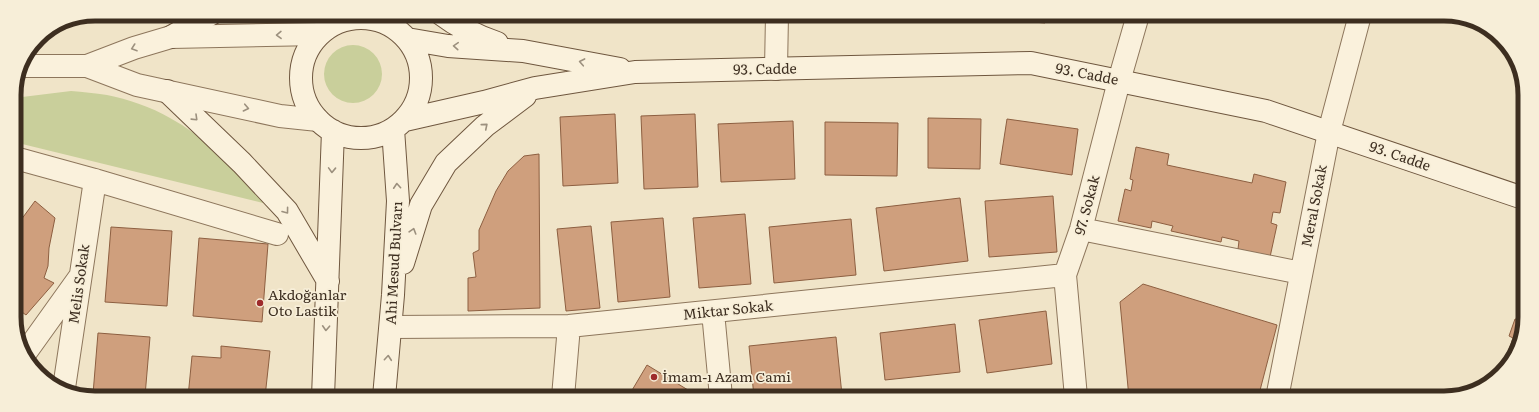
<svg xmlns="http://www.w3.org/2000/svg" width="1539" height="412" font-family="Literata,serif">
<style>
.green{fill:#c9cf9b}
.building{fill:#cf9f7d;stroke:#8d5f41}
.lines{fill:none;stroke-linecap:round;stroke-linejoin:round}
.minor-casing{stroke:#8d765c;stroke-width:24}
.tertiary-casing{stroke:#8d765c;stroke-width:24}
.secondary-casing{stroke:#6f573f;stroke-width:24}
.minor{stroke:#faf1dc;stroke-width:22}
.tertiary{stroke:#faf1dc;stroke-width:22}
.secondary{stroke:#faf1dc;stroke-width:22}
.oneway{stroke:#9c907e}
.poi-dot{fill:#9e2a2b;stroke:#f7eed8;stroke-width:1.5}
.labels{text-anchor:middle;stroke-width:3.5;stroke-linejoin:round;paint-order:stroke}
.street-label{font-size:14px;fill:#3d2e20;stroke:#f7eed8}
.poi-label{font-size:14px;fill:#3d2e20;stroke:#f7eed8;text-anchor:start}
.rim{fill:none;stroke:#3d2e20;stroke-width:5}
</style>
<rect width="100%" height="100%" fill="#f0e4c8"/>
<!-- green -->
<path class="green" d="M324 74a29 29 0 1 1 58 0a29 29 0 1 1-58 0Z
M71 91C83 92 95 93 107 95 128 99 151 107 170 118 209 139 240 174 271 205L14 142V98Z"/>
<!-- building -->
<path class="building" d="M819 15H878V18L819 17Z
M987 15H1046L1045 23 987 18Z
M1070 15H1125V22H1070Z
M615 114 618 183 563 186 560 117Z
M695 114 698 187 644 189 641 116Z
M928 118 981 119 980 169 928 168Z
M1007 119 1078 129 1072 175 1000 164Z
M793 121 795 179 721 182 718 124Z
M825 122 898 123 897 176 825 175Z
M1136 147 1169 154 1167 165 1252 183 1254 174 1286 182 1280 213 1273 212 1271 223 1277 225 1270 257 1238 249 1239 241 1222 237 1221 242 1171 231 1173 226 1152 221 1151 228 1118 221 1125 189 1131 191 1133 180 1130 179Z
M539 154 540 308 468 311V278L476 277 473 253 479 250V230L496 191 508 171 524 156Z
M1053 196 1057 252 989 257 985 201Z
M960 198 968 261 884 271 876 208Z
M35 201 55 218 49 248 48 266 44 278 54 283 26 315 15 307V228Z
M745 214 751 284 699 288 693 218Z
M663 218 670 297 618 302 611 222Z
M851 219 856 275 774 283 769 227Z
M591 226 600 308 566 311 557 229Z
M111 227 172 231 167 306 105 302Z
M199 238 268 244 262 322 193 316Z
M1143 284 1277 325 1258 398H1129L1120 302Z
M1523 306V333L1507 361H1505L1513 338 1509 336 1515 319 1519 320Z
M1046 311 1052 364 987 373 979 320Z
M955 324 960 372 885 380 880 333Z
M98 333 150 337 145 396 93 394Z
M836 337 842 395 819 397H754L749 346Z
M221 346 270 351 265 397H188L192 356 221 358Z
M647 365 688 390 684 397H628Z
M1056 390 1057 397H1014Z"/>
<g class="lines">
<defs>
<path id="minor" d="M776 69 777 15
M15 158 95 180 277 234
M1081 229 1301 273
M713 312 721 397
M391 327 569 326 1065 275
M26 352 79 278
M64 388 95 180
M563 397 569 326
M1076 397 1065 275 1081 229 1119 81 1138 15
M1277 398 1329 132 1360 15"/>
<path id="tertiary" d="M20 66H87L137 85 280 116 318 120
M87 66 134 48 171 37 318 34"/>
<path id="secondary" d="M441 14C458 27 477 36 497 43
M301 78a60 60 0 1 1 120 0a60 60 0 1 1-120 0Z
M171 37 211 14
M407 39 448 46 523 51 620 69
M167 91 242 163 287 211 328 281
M405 120 484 102 535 88 635 72 1031 63 1266 111 1523 198
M403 263 421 205 446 163 485 126 525 96
M323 397 333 131
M384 397 393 295 398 201 393 129"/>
</defs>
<!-- minor casing -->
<use href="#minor" class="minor-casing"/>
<!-- tertiary casing -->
<use href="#tertiary" class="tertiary-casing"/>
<!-- secondary casing -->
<use href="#secondary" class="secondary-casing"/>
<!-- minor -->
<use href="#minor" class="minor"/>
<!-- tertiary -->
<use href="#tertiary" class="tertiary"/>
<!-- secondary -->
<use href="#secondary" class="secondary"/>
</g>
<!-- one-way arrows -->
<defs><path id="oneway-chevron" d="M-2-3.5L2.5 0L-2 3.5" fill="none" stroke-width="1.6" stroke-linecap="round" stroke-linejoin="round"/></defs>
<g class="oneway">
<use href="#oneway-chevron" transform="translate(279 35) rotate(179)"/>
<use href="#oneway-chevron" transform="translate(456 46) rotate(-176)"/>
<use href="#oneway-chevron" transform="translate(134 48) rotate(161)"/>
<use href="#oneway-chevron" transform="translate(582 62) rotate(-169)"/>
<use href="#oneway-chevron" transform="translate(246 108) rotate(12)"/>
<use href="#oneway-chevron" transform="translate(195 118) rotate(44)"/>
<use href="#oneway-chevron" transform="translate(485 126) rotate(-40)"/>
<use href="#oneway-chevron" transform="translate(332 170) rotate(92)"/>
<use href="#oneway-chevron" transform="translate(397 186) rotate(-94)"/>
<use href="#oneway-chevron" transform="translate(286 211) rotate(53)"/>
<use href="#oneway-chevron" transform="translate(413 231) rotate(-73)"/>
<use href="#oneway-chevron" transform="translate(326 328) rotate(93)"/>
<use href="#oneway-chevron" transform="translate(388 358) rotate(-85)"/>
</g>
<!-- markers -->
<g class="poi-dot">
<circle cx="260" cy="303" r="4"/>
<circle cx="654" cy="377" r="4"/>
</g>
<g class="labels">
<!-- street labels -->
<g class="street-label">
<text transform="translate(765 69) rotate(-1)" y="5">93. Cadde</text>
<text transform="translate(1087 74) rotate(11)" y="5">93. Cadde</text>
<text transform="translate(1400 156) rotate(19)" y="5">93. Cadde</text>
<text transform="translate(1087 205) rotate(-75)" y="5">97. Sokak</text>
<text transform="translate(1314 206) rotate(-79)" y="5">Meral Sokak</text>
<text transform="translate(394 263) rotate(-87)" y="5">Ahi Mesud Bulvarı</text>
<text transform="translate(79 284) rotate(-82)" y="5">Melis Sokak</text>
<text transform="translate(728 310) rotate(-6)" y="5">Miktar Sokak</text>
</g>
<!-- poi labels -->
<g class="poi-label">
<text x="268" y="300">Akdoğanlar<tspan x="268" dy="16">Oto Lastik</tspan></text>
<text x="662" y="382">İmam-ı Azam Cami</text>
</g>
</g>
<!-- crop -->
<path d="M0 0H1539V412H0ZM95 21H1444A74 74 0 0 1 1518 95V317A74 74 0 0 1 1444 391H95A74 74 0 0 1 21 317V95A74 74 0 0 1 95 21Z" fill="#f7eed8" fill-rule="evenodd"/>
<path class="rim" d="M95 21H1444A74 74 0 0 1 1518 95V317A74 74 0 0 1 1444 391H95A74 74 0 0 1 21 317V95A74 74 0 0 1 95 21Z"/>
</svg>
